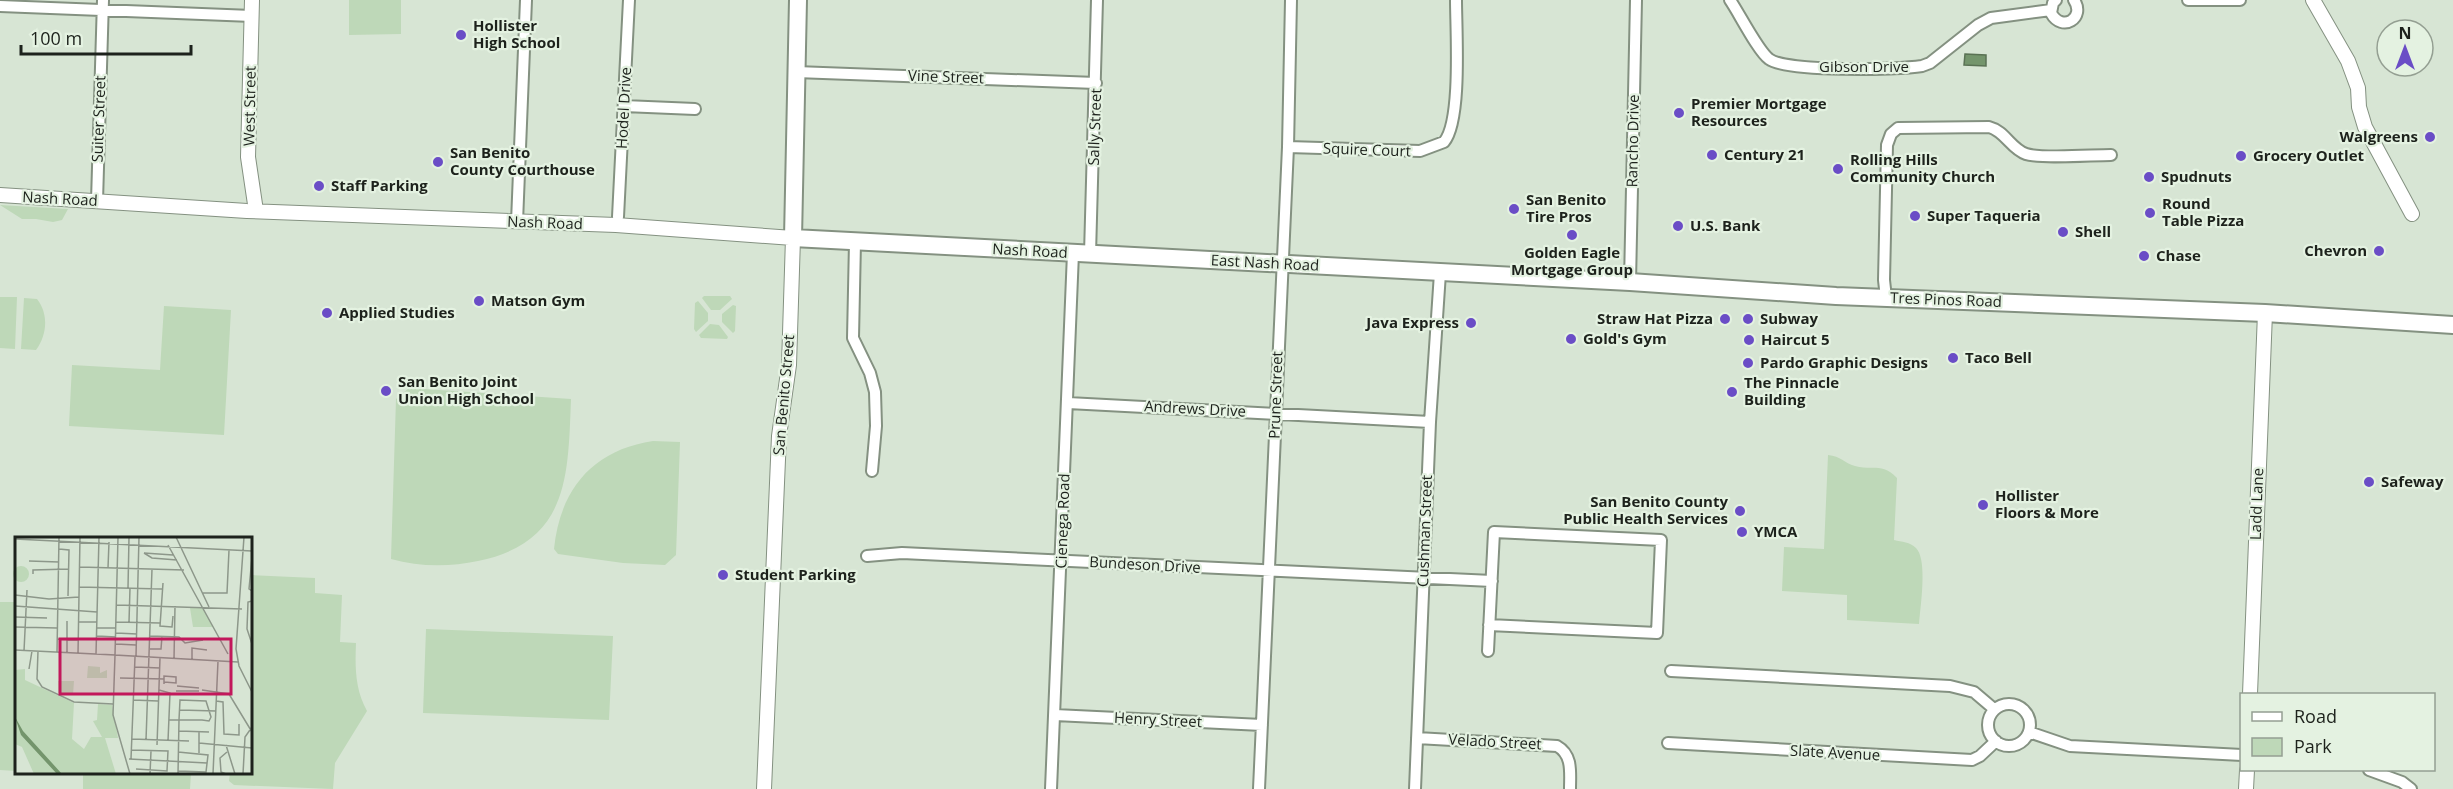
<svg xmlns="http://www.w3.org/2000/svg" width="2453" height="789" font-family="'Open Sans',sans-serif">
<style>
.green{fill:#bed8b8}
.water{fill:#74956c;stroke:#5a7254;stroke-width:1.5}
.lines{fill:none;stroke-linecap:round;stroke-linejoin:round}
.minor-casing{stroke:#849181;stroke-width:14}
.tertiary-casing{stroke:#849181;stroke-width:16}
.secondary-casing{stroke:#849181;stroke-width:20}
.minor{stroke:#fff;stroke-width:10}
.tertiary{stroke:#fff;stroke-width:14}
.secondary{stroke:#fff;stroke-width:16}
.poi-dot{fill:#6a4dc6;stroke:#e4f2e1;stroke-width:2}
.labels{text-anchor:middle;stroke-width:4.5;stroke-linejoin:round;paint-order:stroke}
.poi-label{font-size:15px;font-weight:bold;fill:#1d221c;stroke:#e4f2e1;text-anchor:start}
.street-label{font-size:15px;fill:#1d221c;stroke:#e4f2e1}
.inset-road{fill:none;stroke:#8d978a;stroke-width:1.5}
.view{fill:#c2185b;fill-opacity:0.15;stroke:#c2185b;stroke-width:3}
.inset-edge{fill:none;stroke:#1d221c;stroke-width:3}
</style>
<rect width="100%" height="100%" fill="#d7e5d4"/>
<!-- green -->
<path class="green" d="M349 0H401V34L349 35Z
M0 205 68 209 62 220 53 222 36 219H22Z
M704 296H730L732 299 720 310H711L702 298Z
M0 297H17L15 349 0 348Z
M24 298 37 299C49 314 47 335 36 350L21 349Z
M698 301 708 313V321L696 332 694 329 695 303Z
M733 305 736 306 735 331 733 333 722 322V314Z
M164 306 231 310 224 435 69 426 72 365 160 370Z
M710 324 719 325 728 337 727 339 701 338 699 335Z
M409 388 571 399C568 477 569 542 478 561 450 567 419 567 391 559L396 399Z
M653 441 680 442 676 555 665 565 623 563 558 554 554 549C560 489 593 450 653 441Z
M1828 455C1841 456 1844 463 1855 466 1873 471 1882 462 1897 478L1894 540C1902 542 1910 542 1916 548 1928 560 1920 608 1919 624L1847 620V595L1782 591 1784 547 1824 549Z
M251 575 315 578V593L342 595 340 642 356 643C355 668 355 689 367 711L335 763 333 789 234 785 229 781 230 773 250 772Z
M0 602H16V771L0 770Z
M426 629 613 636 609 720 423 713Z
M60 773H191L190 789H83V774Z"/>
<!-- water -->
<path class="water" d="M1965 54 1986 55V66L1964 65Z"/>
<g class="lines">
<defs>
<path id="minor" d="M1730 0C1739 13 1758 51 1769 59 1786 72 1897 70 1922 66L1930 63 1978 25 1991 18 2051 10
M2056 0 2053 3 2051 13C2062 33 2086 18 2074 0
M2188 0H2240
M0 6 252 16
M796 72 1096 83
M624 106 695 109
M1288 147 1420 151 1444 142C1462 121 1456 30 1456 0
M97 201 103 0
M618 217 629 0
M517 222 526 0
M855 242 853 338 870 373 875 392 876 426 872 471
M1090 254 1097 0
M1630 282 1636 0
M1886 298 1884 280 1887 145 1891 134 1898 128 1989 127C2005 131 2011 149 2026 154 2042 159 2092 155 2111 155
M1068 403 1430 422
M867 556 902 553 1492 581
M1488 651 1494 532 1661 540 1657 633 1489 625
M1671 671 1950 686 1974 692 1994 709
M1988 725a21 21 0 1 1 42 0a21 21 0 1 1-42 0Z
M1055 715 1262 725
M2029 732 2070 746 2242 755
M1417 738 1557 746C1573 755 1570 773 1570 789
M1668 743 1972 760 1980 756 1996 741
M2369 770 2402 782 2411 789
M1051 789 1073 253
M1259 789 1288 147 1291 0
M1415 789 1430 422 1440 273"/>
<path id="tertiary" d="M252 0 248 157 256 211
M2313 0 2348 61 2358 88 2359 107 2365 127 2412 214
M0 195 247 211 616 225 793 238 789 365 779 436 764 789
M2250 694 2265 313
M2246 789 2247 770"/>
<path id="secondary" d="M798 0 793 238 1630 282 1836 296 2265 313 2453 325"/>
</defs>
<!-- minor casing -->
<use href="#minor" class="minor-casing"/>
<!-- tertiary casing -->
<use href="#tertiary" class="tertiary-casing"/>
<!-- secondary casing -->
<use href="#secondary" class="secondary-casing"/>
<!-- minor -->
<use href="#minor" class="minor"/>
<!-- tertiary -->
<use href="#tertiary" class="tertiary"/>
<!-- secondary -->
<use href="#secondary" class="secondary"/>
</g>
<!-- markers -->
<g class="poi-dot">
<circle cx="461" cy="35" r="6"/>
<circle cx="1679" cy="113" r="6"/>
<circle cx="2430" cy="137" r="6"/>
<circle cx="1712" cy="155" r="6"/>
<circle cx="2241" cy="156" r="6"/>
<circle cx="438" cy="162" r="6"/>
<circle cx="1838" cy="169" r="6"/>
<circle cx="2149" cy="177" r="6"/>
<circle cx="319" cy="186" r="6"/>
<circle cx="1514" cy="209" r="6"/>
<circle cx="2150" cy="213" r="6"/>
<circle cx="1915" cy="216" r="6"/>
<circle cx="1678" cy="226" r="6"/>
<circle cx="2063" cy="232" r="6"/>
<circle cx="1572" cy="235" r="6"/>
<circle cx="2379" cy="251" r="6"/>
<circle cx="2144" cy="256" r="6"/>
<circle cx="479" cy="301" r="6"/>
<circle cx="327" cy="313" r="6"/>
<circle cx="1725" cy="319" r="6"/>
<circle cx="1748" cy="319" r="6"/>
<circle cx="1471" cy="323" r="6"/>
<circle cx="1571" cy="339" r="6"/>
<circle cx="1749" cy="340" r="6"/>
<circle cx="1953" cy="358" r="6"/>
<circle cx="1748" cy="363" r="6"/>
<circle cx="386" cy="391" r="6"/>
<circle cx="1732" cy="392" r="6"/>
<circle cx="2369" cy="482" r="6"/>
<circle cx="1983" cy="505" r="6"/>
<circle cx="1740" cy="511" r="6"/>
<circle cx="1742" cy="532" r="6"/>
<circle cx="723" cy="575" r="6"/>
</g>
<g class="labels">
<!-- poi labels -->
<g class="poi-label">
<text x="473" y="31">Hollister<tspan x="473" dy="17">High School</tspan></text>
<text x="1691" y="109">Premier Mortgage<tspan x="1691" dy="17">Resources</tspan></text>
<text x="2418" y="142" text-anchor="end">Walgreens</text>
<text x="450" y="158">San Benito<tspan x="450" dy="17">County Courthouse</tspan></text>
<text x="1724" y="160">Century 21</text>
<text x="2253" y="161">Grocery Outlet</text>
<text x="1850" y="165">Rolling Hills<tspan x="1850" dy="17">Community Church</tspan></text>
<text x="2161" y="182">Spudnuts</text>
<text x="331" y="191">Staff Parking</text>
<text x="1526" y="205">San Benito<tspan x="1526" dy="17">Tire Pros</tspan></text>
<text x="2162" y="209">Round<tspan x="2162" dy="17">Table Pizza</tspan></text>
<text x="1927" y="221">Super Taqueria</text>
<text x="1690" y="231">U.S. Bank</text>
<text x="2075" y="237">Shell</text>
<text x="2367" y="256" text-anchor="end">Chevron</text>
<text x="1572" y="258" text-anchor="middle">Golden Eagle<tspan x="1572" dy="17">Mortgage Group</tspan></text>
<text x="2156" y="261">Chase</text>
<text x="491" y="306">Matson Gym</text>
<text x="339" y="318">Applied Studies</text>
<text x="1713" y="324" text-anchor="end">Straw Hat Pizza</text>
<text x="1760" y="324">Subway</text>
<text x="1459" y="328" text-anchor="end">Java Express</text>
<text x="1583" y="344">Gold's Gym</text>
<text x="1761" y="345">Haircut 5</text>
<text x="1965" y="363">Taco Bell</text>
<text x="1760" y="368">Pardo Graphic Designs</text>
<text x="398" y="387">San Benito Joint<tspan x="398" dy="17">Union High School</tspan></text>
<text x="1744" y="388">The Pinnacle<tspan x="1744" dy="17">Building</tspan></text>
<text x="2381" y="487">Safeway</text>
<text x="1995" y="501">Hollister<tspan x="1995" dy="17">Floors &amp; More</tspan></text>
<text x="1728" y="507" text-anchor="end">San Benito County<tspan x="1728" dy="17">Public Health Services</tspan></text>
<text x="1754" y="537">YMCA</text>
<text x="735" y="580">Student Parking</text>
</g>
<!-- street labels -->
<g class="street-label">
<text x="1864" y="72">Gibson Drive</text>
<text transform="translate(946 77) rotate(2)" y="5">Vine Street</text>
<text transform="translate(250 106) rotate(-89)" y="5">West Street</text>
<text transform="translate(624 108) rotate(-87)" y="5">Hodel Drive</text>
<text transform="translate(99 119) rotate(-88)" y="5">Suiter Street</text>
<text transform="translate(1095 127) rotate(-88)" y="5">Sally Street</text>
<text transform="translate(1633 141) rotate(-89)" y="5">Rancho Drive</text>
<text transform="translate(1367 150) rotate(2)" y="5">Squire Court</text>
<text transform="translate(60 199) rotate(3)" y="5">Nash Road</text>
<text transform="translate(545 223) rotate(2)" y="5">Nash Road</text>
<text transform="translate(1030 251) rotate(3)" y="5">Nash Road</text>
<text transform="translate(1265 263) rotate(3)" y="5">East Nash Road</text>
<text transform="translate(1946 300) rotate(2)" y="5">Tres Pinos Road</text>
<text transform="translate(784 395) rotate(-85)" y="5">San Benito Street</text>
<text transform="translate(1276 395) rotate(-88)" y="5">Prune Street</text>
<text transform="translate(1195 409) rotate(3)" y="5">Andrews Drive</text>
<text transform="translate(2257 504) rotate(-88)" y="5">Ladd Lane</text>
<text transform="translate(1063 521) rotate(-88)" y="5">Cienega Road</text>
<text transform="translate(1425 531) rotate(-88)" y="5">Cushman Street</text>
<text transform="translate(1145 565) rotate(3)" y="5">Bundeson Drive</text>
<text transform="translate(1158 720) rotate(3)" y="5">Henry Street</text>
<text transform="translate(1495 742) rotate(3)" y="5">Velado Street</text>
<text transform="translate(1835 753) rotate(3)" y="5">Slate Avenue</text>
</g>
</g>
<!-- overview -->
<g transform="translate(15 537)">
<rect width="237" height="237" fill="#d7e5d4"/>
<path d="M-2 37a8 8 0 1 1 16 0a8 8 0 1 1-16 0ZM175 71H188L198 90H178ZM73 129 85 130V136L92 133V141H72ZM10 132V143L59 166 57 202 69 212 76 200H87L78 184 82 183 83 167 97 168 103 201H90L101 237H19L7 210 0 207V133ZM43 144H59L58 158 43 156Z" fill="#bed8b8"/>
<path d="M0 180 8 194 47 237H42L6 198Z" fill="#74956c"/>
<path class="inset-road" d="M103 0 100 118 223 125M161 0 194 70M229 0 221 112 224 129 237 155M0 2 237 14M153 8 213 117M44 12 54 13 53 59M129 16 137 21 162 23M129 16 158 18M237 21 234 52 237 54M14 24 44 25M65 30 169 33M93 31 94 5M18 37V33L54 32M148 46 145 89 157 90 158 79M64 50 147 52M113 51 114 0M187 56H212L214 13M0 58 34 62 64 60M237 64 233 65 232 92 237 107M102 68 227 72M0 69 82 75M0 80 32 81M63 85H82M101 85 145 86M114 85 115 51M0 90 42 91M82 91H101M101 96 122 97M82 99 101 100M135 99 164 100 170 106 188 103M42 102 63 103M101 107 121 108M135 112H146L147 99M0 113 100 118 98 178 115 237M9 114 12 53M23 114 22 142 27 150 59 165 98 167M42 115 44 0M52 116V84M63 117 65 0M81 117 84 0M121 119 124 0M159 122 160 69M177 123V111L192 113M120 130 145 131M14 132 17 114M105 141 149 142M149 147V139L161 140V146L149 145M162 149 184 151M144 153 155 156 153 204M187 153 214 157 237 195M161 154H184M118 163 143 164M201 164 208 165 209 197 224 198V187M165 173 201 174M154 183H187L194 184 196 180 191 164 165 163 164 183 163 237M164 194 194 195M117 202 174 204M131 203 137 32M184 206 237 211M142 208 145 121M211 208 220 237M116 213 153 214 152 234 121 232M184 216V194M114 222 192 226M116 222 120 120M163 234 191 235 193 218 163 215M135 237 136 214M198 237 203 124M211 237 206 235 205 221 212 215M228 237 230 200 237 190"/>
<path class="view" d="M45 102H216V157H45Z"/>
<rect width="237" height="237" class="inset-edge"/>
</g>
<!-- legend -->
<rect x="2240" y="693" width="195" height="78" fill="#e4f2e1" stroke="#949f92" stroke-width="1.5"/>
<rect x="2252" y="712" width="30" height="9" fill="#ffffff" stroke="#949f92" stroke-width="1.5"/>
<text x="2294" y="723" font-size="18" fill="#1d221c">Road</text>
<rect x="2252" y="738" width="30" height="18" fill="#bed8b8" stroke="#949f92" stroke-width="1.5"/>
<text x="2294" y="753" font-size="18" fill="#1d221c">Park</text>
<!-- north arrow -->
<g transform="translate(2405 48)"><circle r="28" fill="#e4f2e1" stroke="#949f92" stroke-width="1.5"/>
<path d="M0-4.5L10 22L0 15L-10 22Z" fill="#6a4dc6"/>
<text y="-9" font-size="16" font-weight="bold" text-anchor="middle" fill="#1d221c">N</text>
</g>
<!-- scale -->
<path d="M21 45v9h170v-9" fill="none" stroke="#1d221c" stroke-width="3"/>
<text x="30" y="45" font-size="18" fill="#1d221c" stroke="#e4f2e1" stroke-width="4.5" paint-order="stroke">100 m</text>
</svg>
